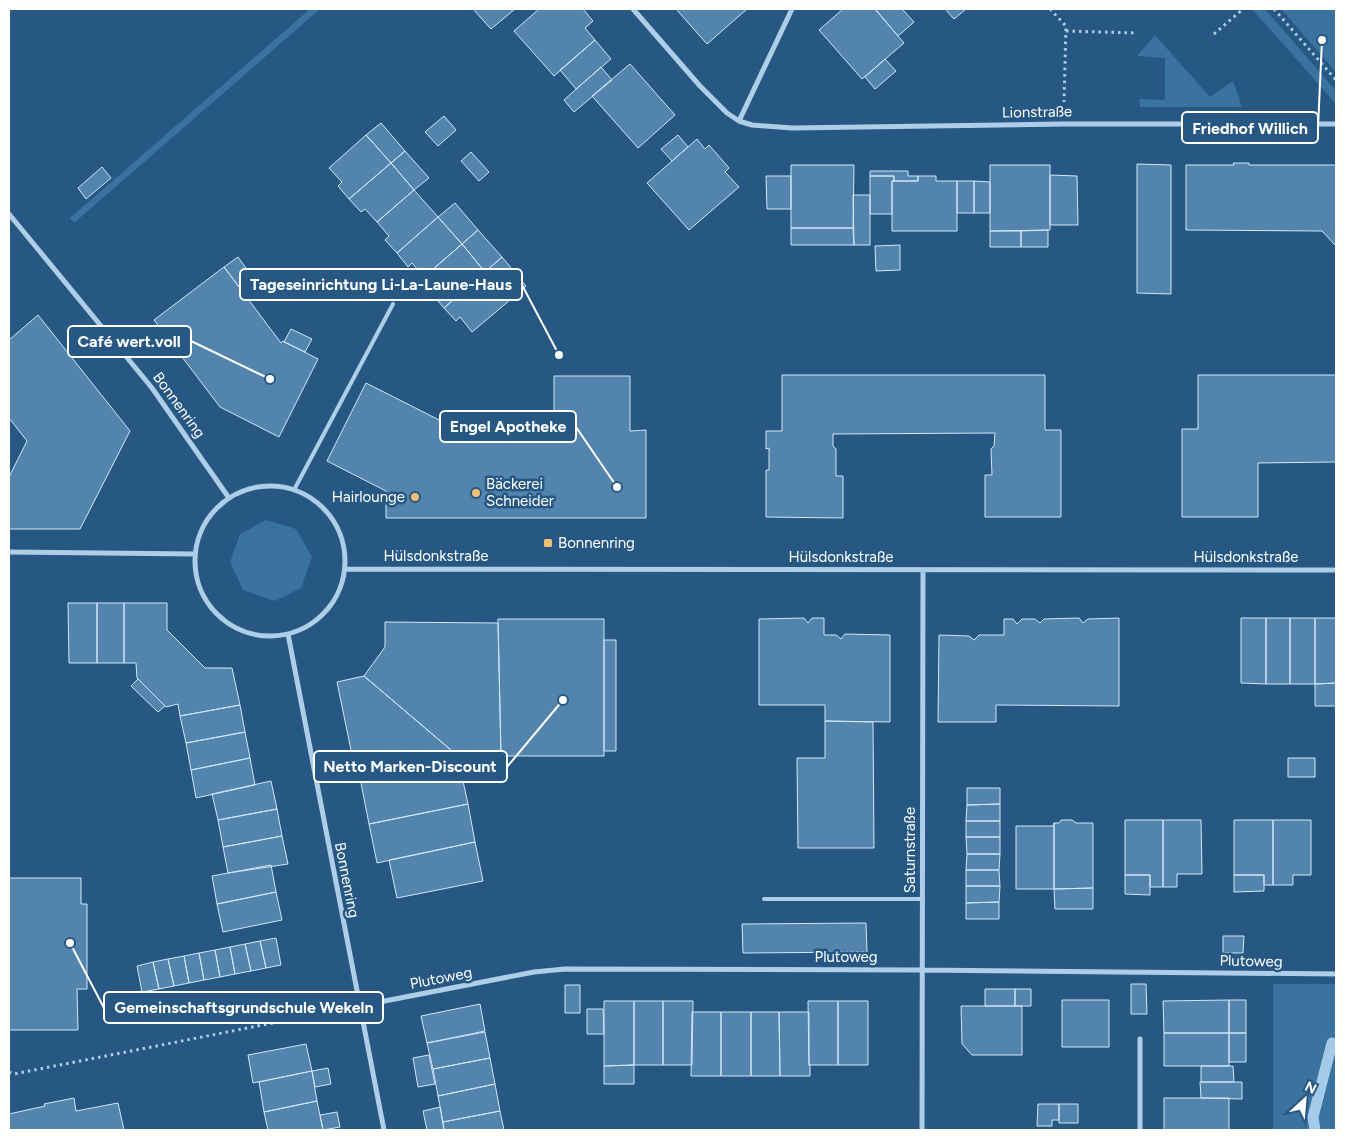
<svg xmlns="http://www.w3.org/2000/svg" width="1345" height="1139" font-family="Figtree,sans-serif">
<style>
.green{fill:#3a72a0}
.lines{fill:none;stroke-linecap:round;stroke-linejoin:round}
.stream{stroke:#a3cae8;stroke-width:11}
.building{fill:#5284ad;stroke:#d2e6f6}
.path{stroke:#aecee7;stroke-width:3;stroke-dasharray:2.5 4;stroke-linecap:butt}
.lane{stroke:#aecee7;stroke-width:4}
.street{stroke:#aecee7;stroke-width:5}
.poi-dot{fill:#f1bf73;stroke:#265883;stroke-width:2}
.labels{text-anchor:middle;stroke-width:5;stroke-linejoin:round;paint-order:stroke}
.street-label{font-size:15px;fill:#fff;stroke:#265883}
.poi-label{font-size:15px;fill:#fff;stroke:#265883;text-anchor:start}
.leader{fill:none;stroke:#fff;stroke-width:2}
.callout-dot{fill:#fff;stroke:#265883;stroke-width:2}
.callout{fill:#265883;stroke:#fff;stroke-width:2}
.callout-label{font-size:16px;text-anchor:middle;font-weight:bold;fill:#fff}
</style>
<rect width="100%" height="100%" fill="#265883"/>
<!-- green -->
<path class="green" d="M310 9H320L74 223 70 218Z
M1252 9H1265L1336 91V104Z
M1281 9H1336V72Z
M1155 35 1210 97 1233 81 1242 107H1140L1139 99 1165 100V58L1137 56Z
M266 520 296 529 312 557 301 588 275 601 243 590 230 562 240 534Z
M1273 984H1336V1130H1273Z"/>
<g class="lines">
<!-- stream -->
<path class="stream" d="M1315 1130 1313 1117 1332 1043"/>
</g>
<!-- building -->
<path class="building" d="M473 9H515L491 29Z
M539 9H583L593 21 585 28 595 40 554 76 514 31Z
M676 9H747L707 44Z
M843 9H875L904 43 862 79 819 30Z
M875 9H902L914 22 898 36Z
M945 9H966L954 19Z
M595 40 611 59 576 89 560 70Z
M885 59 896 71 875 89 865 77Z
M630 64 675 115 638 148 592 96Z
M601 67 612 80 574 112 564 100Z
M444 116 456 130 438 146 425 132Z
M381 123 405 151 391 163 366 135Z
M366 135 391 163 349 199 338 186 342 182 329 168Z
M678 135 688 147 672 161 661 149Z
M697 139 705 149 709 145 729 168 725 172 739 187 689 230 647 183Z
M405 151 429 178 414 190 391 163Z
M471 152 489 172 479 181 461 161Z
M391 163 414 190 377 222 365 209 361 212 349 199Z
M1233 163H1249V165H1336V246L1322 231 1186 230V165H1234Z
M1137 164 1171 165V294L1137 293Z
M791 165H854L853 228H791Z
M990 165H1050V230L990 231Z
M102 167 111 178 86 199 78 188Z
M870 171H908V176H918V181H894V176H870Z
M1050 175 1077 176 1078 225H1050Z
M766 176H791V209H767Z
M870 176H894V181H892V214H870Z
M918 176H936V181H957V231H892V181H918Z
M957 181H974V213H957Z
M974 181 990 182V213H974Z
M414 190 438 217 397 253 385 240 389 236 377 222Z
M853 195H870V245H854Z
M455 203 478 230 462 244 438 217Z
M438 217 462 244 424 277 412 263 408 267 397 253Z
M791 228H853L854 245H791Z
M478 230 502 257 485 272 462 244Z
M1048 230V247H1021V231Z
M990 231H1021V247H990Z
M462 244 485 272 444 308 432 294 437 290 424 277Z
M900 245V270L876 271 875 246Z
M238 257 253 278 240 288 224 267Z
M502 257 526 286 510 300 485 272Z
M224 267 281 343 283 341 318 359 279 437 220 407 154 320Z
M485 272 510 300 472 332 460 317 456 321 444 308Z
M38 315 130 431 80 529H9V477L27 441 9 418V340Z
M291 329 312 339 305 352 284 342Z
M782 375H1045V430H1061V517H985V475H992L991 449 994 446 995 433 833 434V446L836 449V476H843V518L766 517V470H769V448L766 449V431H782Z
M1198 375H1336V462L1258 463V517H1182V429H1198Z
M554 376H630V431L646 430V518H386V491L327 461 366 383 461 431H554Z
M68 603H97V663H69Z
M97 603H124V663H97Z
M124 603H167V630L205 668H232L240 705 180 716 178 704 166 707 137 678 136 663H124Z
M804 618 808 623 812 618H824V635H836L841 639 845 634 890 635V722L825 721V705H759V619Z
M1079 618 1083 623 1088 619 1119 618V706L996 705V722H938L939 635 969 636 974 640 979 635H1004V619H1013L1017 624 1022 619H1035L1040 623 1044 619Z
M1241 618H1266V684L1241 683Z
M1266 618H1290V684H1266Z
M1290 618H1315V684H1290Z
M1315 618H1336V683L1315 684Z
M498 619H604V756H501Z
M385 622 498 623 501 756H458L364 676 385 647Z
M604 640H616V751H604Z
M364 676 458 756 459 763 357 779 337 682Z
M138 679 165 706 158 712 131 686Z
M1336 683V706H1315V684Z
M240 705 245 732 186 743 180 716Z
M825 721 873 722 874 848H798L797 758H825Z
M245 732 250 758 191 770 186 743Z
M250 758 255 785 196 798 191 770Z
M1288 758H1315V777H1288Z
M459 763 468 804 369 824 360 778Z
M271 781 277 809 218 820 212 794Z
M967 788H1000V804L967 805Z
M468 804 475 842 377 863 369 824Z
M1000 804V821H966L967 805Z
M277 809 282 836 223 847 218 820Z
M1061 820H1072L1076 823H1093V888L1054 889V823H1059Z
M1125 820H1163V887H1150V875H1125Z
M1163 820H1201L1202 874H1177V887H1163Z
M1234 820H1273V885H1264V875H1234Z
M1273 820H1311V875H1293V885H1273Z
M966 821H1000V837H966Z
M1054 823V889H1016V826H1053Z
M282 836 288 864 228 873 223 847Z
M966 837H1000V854H967Z
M475 842 483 881 397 898 389 860Z
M967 854H1000L999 870H966Z
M271 865 276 892 217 904 212 876Z
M966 870H999L1000 886H966Z
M1125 875H1150V895L1125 894Z
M1234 875H1264V891L1234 892Z
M9 878H81V904H87V989H77L78 1030H9Z
M966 886H1000L999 902 966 903Z
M1093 888V909H1055L1054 889Z
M276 892 282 920 223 932 217 904Z
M999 902V919H966V903Z
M866 923 867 952 743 953 742 924Z
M1223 936H1244L1243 953H1223Z
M276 938 281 965 266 968 260 941Z
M260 941 266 968 251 971 245 944Z
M245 944 251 971 235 974 230 947Z
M230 947 235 974 220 977 215 950Z
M215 950 220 977 204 980 199 953Z
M199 953 204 980 189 983 184 956Z
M184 956 189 983 174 986 168 959Z
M168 959 174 986 159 989 153 962Z
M153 962 159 989 142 992 137 966Z
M1131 984H1146L1147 1014H1131Z
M565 985H580V1013H565Z
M985 989H1015V1006H985Z
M1015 989H1031V1006H1015Z
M1062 1000H1109V1047H1062Z
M1229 1000V1033H1164L1163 1001Z
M1229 1000H1246V1033H1229Z
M604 1001H634V1065L604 1066Z
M634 1001H663V1065H634Z
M663 1001H693L692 1065H663Z
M808 1001H838V1065H809Z
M838 1001H868V1065H838Z
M480 1004 485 1031 427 1043 421 1016Z
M961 1006H1022V1055H972L962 1044Z
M587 1009H603L604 1034H587Z
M692 1012H721V1076H691Z
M721 1012H751V1076H721Z
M751 1012H779L780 1076H751Z
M779 1012H809V1065H810V1076H780Z
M485 1032 490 1058 433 1069 427 1043Z
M1164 1033H1229V1066H1164Z
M1229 1033H1246V1062H1229Z
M306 1044 312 1071 253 1083 248 1055Z
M429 1055 435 1084 418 1087 413 1058Z
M490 1058 495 1084 438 1096 433 1069Z
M634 1065V1084H604V1066Z
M1201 1066H1233L1234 1082H1201Z
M328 1068 331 1084 315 1087 312 1071Z
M312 1071 317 1101 264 1112 259 1082Z
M1200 1082H1242V1099L1201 1098Z
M495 1084 500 1111 443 1122 438 1096Z
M74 1098 76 1111 118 1103 124 1130H9V1114L45 1106 44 1104Z
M1164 1098H1229V1130H1164Z
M317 1101 323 1130H268L264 1112Z
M1038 1104H1059V1120H1052V1126H1037Z
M1059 1104H1078V1123H1059Z
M440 1107 444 1130H427L423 1111Z
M500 1111 504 1130H444L443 1122Z
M337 1112 340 1127 323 1130 320 1115Z"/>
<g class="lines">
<!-- path -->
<path class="path" d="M1050 9 1066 26 1064 102
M1274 9 1336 80
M1066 31 1136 33
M1214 34 1243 9
M9 1072 14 1074 339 1010"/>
<!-- lane -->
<path class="lane" d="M294 490 393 304
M764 899H923"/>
<!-- street -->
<path class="street" d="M633 9 700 86 727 113 739 121 752 125 792 128 1063 124H1336
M739 121 792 9
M9 214 152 388 229 498
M195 561a75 75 0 1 1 150 0a75 75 0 1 1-150 0Z
M9 552 195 554
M345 569 1336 570
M288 634 384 1130
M359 1006 534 972 565 969 922 970 1336 974
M922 1130 923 570
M1140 1130V1039"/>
</g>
<!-- markers -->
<g class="poi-dot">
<circle cx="476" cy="493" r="5"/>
<circle cx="415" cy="497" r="5"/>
<rect x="543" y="538" width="10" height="10" rx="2.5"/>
</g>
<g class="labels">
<!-- street labels -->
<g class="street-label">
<text transform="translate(1037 112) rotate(-1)" y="5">Lionstraße</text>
<text transform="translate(179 405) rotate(54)" y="5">Bonnenring</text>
<text x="436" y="561">Hülsdonkstraße</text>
<text x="841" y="562">Hülsdonkstraße</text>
<text x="1246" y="562">Hülsdonkstraße</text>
<text transform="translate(910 850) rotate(-90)" y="5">Saturnstraße</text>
<text transform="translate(347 880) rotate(79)" y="5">Bonnenring</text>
<text x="846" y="962">Plutoweg</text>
<text transform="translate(1251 961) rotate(1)" y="5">Plutoweg</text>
<text transform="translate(441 978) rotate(-11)" y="5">Plutoweg</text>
</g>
<!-- poi labels -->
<g class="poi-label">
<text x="486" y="489">Bäckerei<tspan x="486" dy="17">Schneider</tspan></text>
<text x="405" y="502" text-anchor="end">Hairlounge</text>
<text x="558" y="548">Bonnenring</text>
</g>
</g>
<!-- callouts -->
<path class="leader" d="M1322 40L1318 128M559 355L522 285M270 379L191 341M617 487L576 427M563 700L507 767M70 943L104 1008"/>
<g class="callout-dot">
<circle cx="1322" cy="40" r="5"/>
<circle cx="559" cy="355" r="5"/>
<circle cx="270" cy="379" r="5"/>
<circle cx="617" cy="487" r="5"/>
<circle cx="563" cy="700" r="5"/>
<circle cx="70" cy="943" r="5"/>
</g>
<g class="callout">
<rect x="1182" y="112" width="136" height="31" rx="5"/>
<rect x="240" y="269" width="282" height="31" rx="5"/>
<rect x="68" y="326" width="123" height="31" rx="5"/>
<rect x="440" y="411" width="136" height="31" rx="5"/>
<rect x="314" y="751" width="193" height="31" rx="5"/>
<rect x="104" y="992" width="279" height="31" rx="5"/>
</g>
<g class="callout-label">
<text x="1250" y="134">Friedhof Willich</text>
<text x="381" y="290">Tageseinrichtung Li-La-Laune-Haus</text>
<text x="129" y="347">Café wert.voll</text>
<text x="508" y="432">Engel Apotheke</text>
<text x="410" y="772">Netto Marken-Discount</text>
<text x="244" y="1013">Gemeinschaftsgrundschule Wekeln</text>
</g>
<!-- border -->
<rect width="1345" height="1139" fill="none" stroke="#ffffff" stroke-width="20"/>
<!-- north arrow -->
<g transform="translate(1305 1099) rotate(26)" stroke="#265883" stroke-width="4" paint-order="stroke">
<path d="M0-4L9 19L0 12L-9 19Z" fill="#ffffff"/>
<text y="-8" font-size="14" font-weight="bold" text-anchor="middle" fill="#ffffff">N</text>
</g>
</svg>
